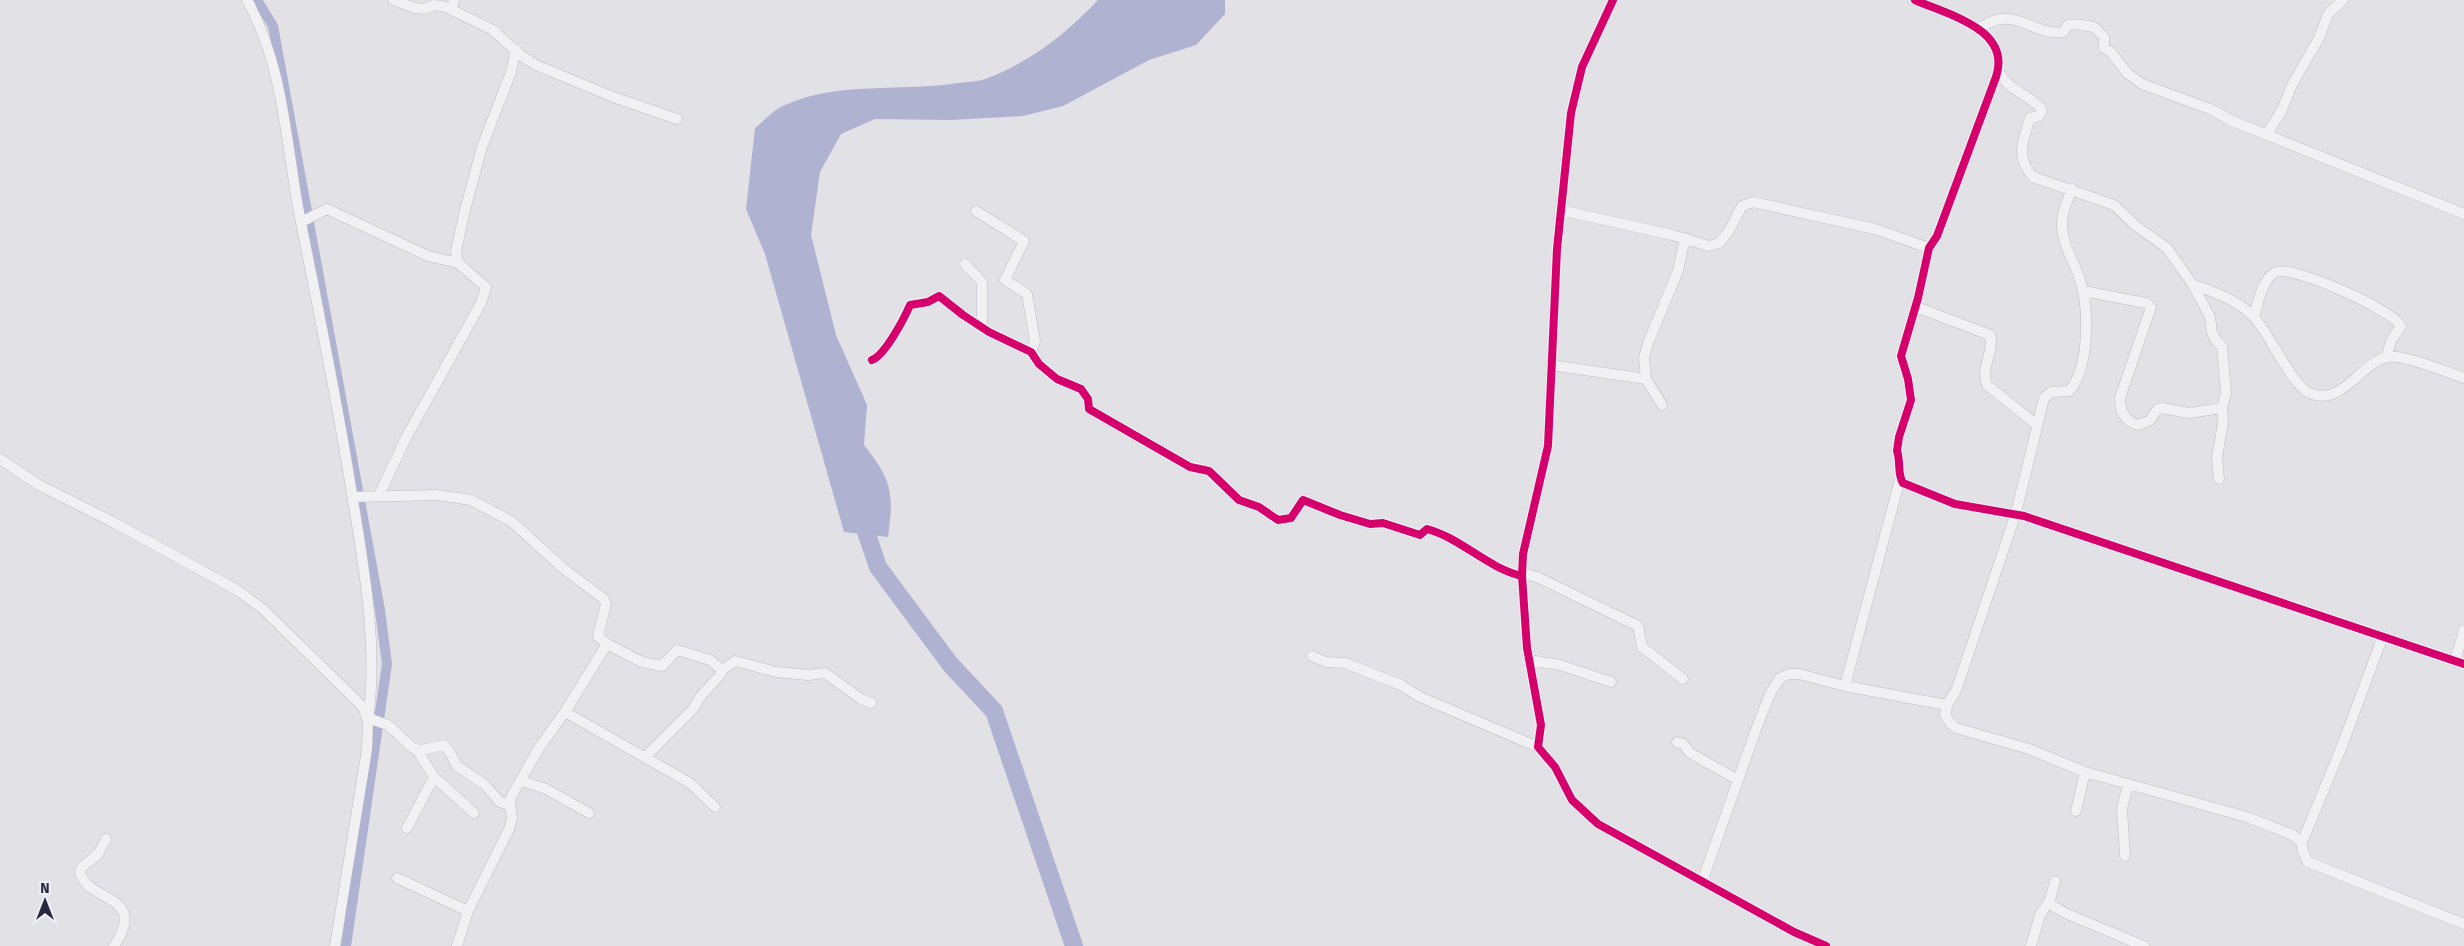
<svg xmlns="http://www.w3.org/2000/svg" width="2464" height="946" font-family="'Fira Sans',sans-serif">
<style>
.water{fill:#afb2d1}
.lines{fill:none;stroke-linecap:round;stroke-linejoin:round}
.canal{stroke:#afb2d1;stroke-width:10}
.river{stroke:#afb2d1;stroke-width:18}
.minor-casing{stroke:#bebec3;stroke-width:11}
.minor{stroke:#f1f1f3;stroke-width:10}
.cycleway-casing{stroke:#efeff6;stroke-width:11}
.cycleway{stroke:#d6006c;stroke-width:8}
</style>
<rect width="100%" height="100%" fill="#e1e1e6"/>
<!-- water -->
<path class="water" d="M1098 0H1225V14L1196 45 1149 60 1063 106 1023 116 951 120 875 119 841 134 820 172 811 235 836 335 867 405 864 445C892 480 894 493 888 537L844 532 765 254 746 209 755 128C764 121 774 109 785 105 838 81 902 92 958 83 967 82 979 82 988 78 1030 62 1067 33 1098 0Z"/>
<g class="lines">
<!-- canal -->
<path class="canal" d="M257 0 273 26 380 610 387 664 346 946"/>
<!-- river -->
<path class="river" d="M860 514 878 567 950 664 994 711 1074 946"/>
<defs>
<path id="minor" d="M247 0C284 66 286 145 300 218 319 312 338 405 353 500 365 573 378 646 368 721
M393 0 415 8 424 9 434 5 446 7 493 30 520 55 536 65 613 97 677 119
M1613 0 1582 67 1571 113 1557 249 1548 446 1523 554 1522 576 1527 648 1541 725 1538 747 1555 767 1572 800 1598 824 1794 932 1826 946
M1915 0C1948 15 2012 29 1996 77L1937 236 1929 248 1918 298 1901 356 1908 379 1911 400 1899 437 1897 451C1901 462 1897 474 1903 483L1955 504 2024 516 2464 664
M452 10 454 0
M1977 29C1985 25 1992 20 2000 19 2023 16 2040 36 2063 32L2068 25C2077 23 2085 26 2094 27L2104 37V48L2111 52 2127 73 2142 84 2210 109 2232 121 2464 214
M1998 71C2010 93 2027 92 2042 110L2039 116 2030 118C2023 141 2015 156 2033 177L2114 205 2136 226 2167 248 2193 285 2210 317 2212 333 2217 342 2222 346 2226 393 2222 408 2223 423 2217 457 2219 479
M2267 134 2282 110 2292 85 2319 38 2328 14 2343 0
M1560 210 1672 235 1709 246 1719 243 1729 231 1742 206 1753 202 1875 229 1929 248
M976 211 1024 241 1005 280 1027 294 1035 341 1031 352
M301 222 327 209 428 256 458 263 486 287 481 303 407 436 379 495
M458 263 456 251 465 210 482 147 511 72 516 50
M965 264 982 282V326
M2193 285C2213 291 2238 301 2253 316 2270 333 2292 388 2312 394 2344 405 2362 361 2388 357 2403 354 2447 372 2464 378
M2083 291 2146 303 2151 307 2120 398C2120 412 2125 422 2139 425L2150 420 2157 410 2162 408 2189 413 2222 408
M1916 307 1990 335C1995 351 1980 367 1987 385L2037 425
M2254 317C2258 304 2262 278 2276 272 2293 265 2393 310 2401 326L2391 341 2386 357
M872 360C885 355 904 319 910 305L928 302 939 296 963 315 989 332 1031 352 1039 364 1057 379 1081 389 1088 399 1089 409 1190 467 1209 471 1239 500 1259 507 1278 520 1291 518 1303 500 1340 515 1370 524 1383 523 1420 535 1427 529C1461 538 1487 568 1522 576
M1551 365 1646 379
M1662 405 1646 379 1644 358 1648 343 1678 271 1685 238
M0 459 39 485 111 521 237 590 263 609 363 707 368 721 367 749 335 946
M353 497 437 495 471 500 511 521 564 569 604 599 606 604 598 636 607 644 565 712 539 748 511 797 510 805 500 802 484 784 457 766 449 751 444 745 421 750 413 748 388 725 368 718
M1522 572 1539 578 1638 626 1642 647 1683 679
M607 644 642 662 662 666 677 650 710 660 722 670
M1312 656 1326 662 1345 663 1401 685 1420 697 1538 747
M1529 660 1560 665 1611 682
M2455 661 2464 630
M1845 686 1900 479
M1948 703 1945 715 1951 724 1956 728 2029 749 2085 772 2247 817 2293 835 2298 840H2303L2342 746 2383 636
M565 712 690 783 715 807
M1677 742 1683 744 1690 753 1738 780
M417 750 434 777 474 813
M645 757 693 709 700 697 720 675 722 670 735 661 776 672 808 675 825 673 861 699 871 703
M522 781 546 789 589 813
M2076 811 2085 772
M407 828 434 777
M106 839 98 854 82 867 80 871C84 902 150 893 114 946
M2301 841 2303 852 2308 862 2464 924
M2125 856 2122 809 2128 784
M397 878 468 911
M1702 882 1755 732 1770 694 1780 678 1789 674H1799L1845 686 1941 704 1948 703 1956 691 2016 513 2044 398 2051 392 2069 391C2090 369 2089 307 2080 280 2074 260 2061 244 2062 222 2062 211 2068 199 2072 189
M2048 903 2065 913 2144 946
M457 946 468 911 509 829 512 818 510 805
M2031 946 2040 915 2050 900 2055 881"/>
</defs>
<!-- minor casing -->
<use href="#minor" class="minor-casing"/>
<!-- minor -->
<use href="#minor" class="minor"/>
<defs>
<path id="cycleway" d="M1613 0 1582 67 1571 113 1557 249 1548 446 1523 554 1522 576 1527 648 1541 725 1538 747 1555 767 1572 800 1598 824 1794 932 1826 946
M1915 0C1948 15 2012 29 1996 77L1937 236 1929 248 1918 298 1901 356 1908 379 1911 400 1899 437 1897 451C1901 462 1897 474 1903 483L1955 504 2024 516 2464 664
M872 360C885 355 904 319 910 305L928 302 939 296 963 315 989 332 1031 352 1039 364 1057 379 1081 389 1088 399 1089 409 1190 467 1209 471 1239 500 1259 507 1278 520 1291 518 1303 500 1340 515 1370 524 1383 523 1420 535 1427 529C1461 538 1487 568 1522 576"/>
</defs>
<!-- cycleway casing -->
<use href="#cycleway" class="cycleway-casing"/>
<!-- cycleway -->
<use href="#cycleway" class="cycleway"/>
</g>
<!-- north arrow -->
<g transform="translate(45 901)" stroke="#efeff6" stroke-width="4" paint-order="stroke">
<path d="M0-4L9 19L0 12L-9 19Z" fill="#29283f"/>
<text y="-8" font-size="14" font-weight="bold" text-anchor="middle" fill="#29283f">N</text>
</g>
</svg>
